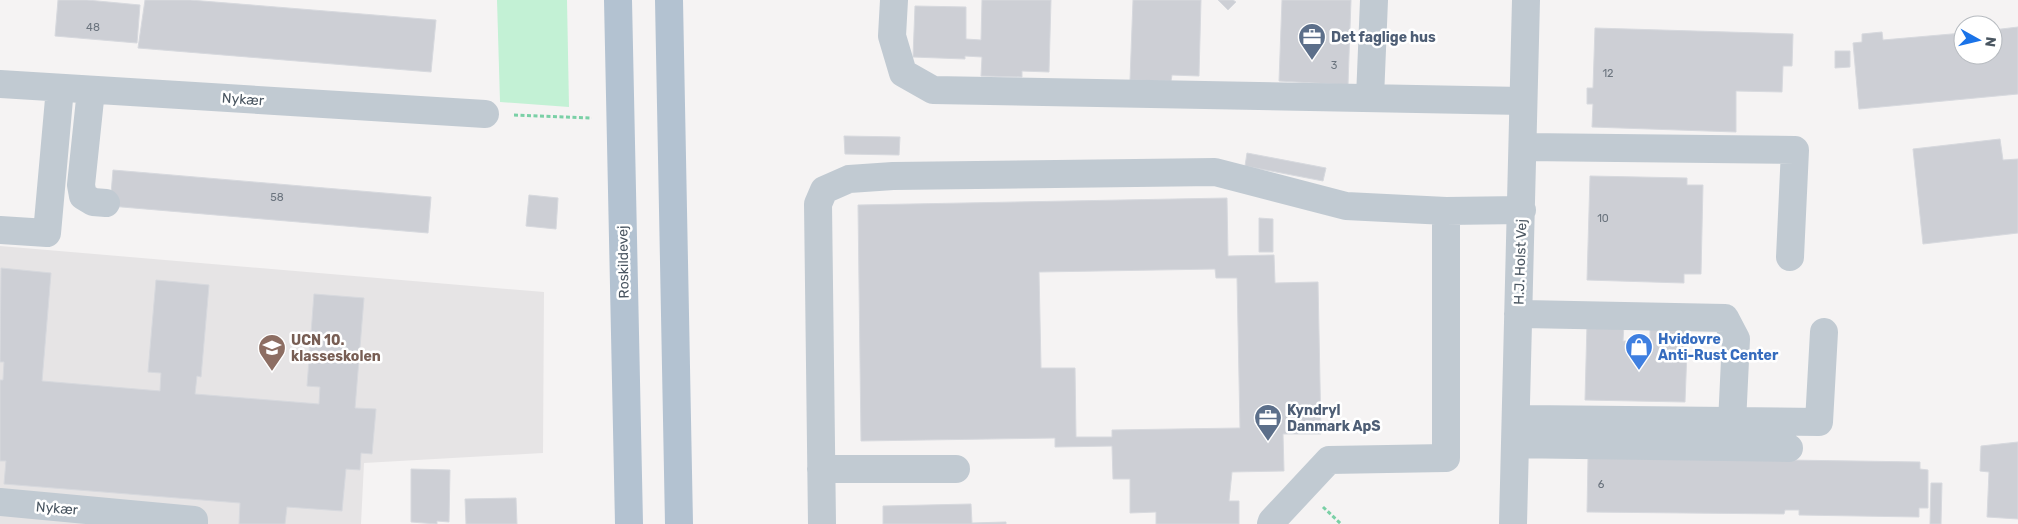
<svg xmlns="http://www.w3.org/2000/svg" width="2018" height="524" font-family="Rubik,sans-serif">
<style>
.education{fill:#e6e4e5}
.green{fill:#c3f1d5}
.building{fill:#cdcfd5;stroke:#d7d9de;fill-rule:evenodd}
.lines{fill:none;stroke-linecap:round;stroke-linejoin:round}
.path{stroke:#7ad0a6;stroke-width:3;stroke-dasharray:4 2.5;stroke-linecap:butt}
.minor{stroke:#c1cad2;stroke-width:28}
.major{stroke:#b3c2d1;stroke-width:28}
.labels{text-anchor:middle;stroke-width:5;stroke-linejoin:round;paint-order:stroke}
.number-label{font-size:11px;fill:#6b747e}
.service-label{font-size:14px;font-weight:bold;fill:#4e5e75;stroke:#fff;text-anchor:start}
.street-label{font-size:14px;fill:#4a5661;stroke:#fff}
.shop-label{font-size:14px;font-weight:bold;fill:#366cbe;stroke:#fff;text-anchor:start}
.education-label{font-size:14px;font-weight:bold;fill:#785e54;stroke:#fff;text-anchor:start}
</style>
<rect width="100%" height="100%" fill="#f5f3f3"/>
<!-- education -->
<path class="education" d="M0 246 544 292 543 453 364 463 361 524H0Z"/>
<!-- green -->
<path class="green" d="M497 0H567L569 107 500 102Z"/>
<!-- building -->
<path class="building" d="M58 0H87L140 5 137 43 55 36Z
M145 0H190L436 20 431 72 138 48Z
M982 0H1051L1049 72 1022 71V77L981 76 982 57 965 56V59L913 57 915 6 966 7V39L981 40Z
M1133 0H1201L1199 76 1172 75 1171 81 1130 80Z
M1218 0H1233L1236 2 1228 10Z
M1282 0H1351L1348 85 1279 81Z
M2018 27V94L1859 109 1853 43 1862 42V34L1882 32 1883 40 1963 33V55H1993V30Z
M1595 28 1793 34 1792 66H1783L1782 92 1736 91V132L1592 127 1593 104H1587V88H1593Z
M1835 51H1850V67L1835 68Z
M844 136 900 137 899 155 845 154Z
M2000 139 2003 160 2018 159V233L1923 244 1913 149Z
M1247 153 1326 168 1323 181 1245 166Z
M113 170 431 197 428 233 110 206Z
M1590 176 1687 178V185H1703L1701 274H1684V283L1587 280Z
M529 195 558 198 556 229 526 226Z
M1227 198 1228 256 1274 255 1275 283 1318 282 1321 434H1283L1284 471 1232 472 1229 501H1239V524H1156V512L1130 513V479H1113L1112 446 1055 447V438L861 441 858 205ZM1215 269 1216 278H1237L1240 428 1112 430V437H1076L1075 368H1041L1039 272Z
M1259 218 1273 219V252H1259Z
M1 268 51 273 42 381 160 391 161 373 148 372 156 280 209 285 201 377 197 376 195 394 319 404 320 387 307 386 314 294 364 298 355 408 376 409 372 454 361 453 360 470 346 469 342 511 287 507 285 524H239L240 503 4 484 6 461H0V380H3L4 362H0Z
M1587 324H1624L1623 341H1650V324H1688L1685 402 1585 400Z
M2018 442V519L1987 517 1989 472 1980 471 1981 446Z
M1588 457 1920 462V469L1928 470V508H1919V517L1799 515V510H1785L1784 514 1587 512Z
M411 469 450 470 449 522 437 521V524L411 522Z
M1931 483H1942L1941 524H1930Z
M516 498 517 524H466L465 499Z
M971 504 972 523 1006 522V524H883V506Z"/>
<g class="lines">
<!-- path -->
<path class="path" d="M514 115 592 118
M1323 507 1341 524"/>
<!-- minor -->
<path class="minor" d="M894 0 892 36 903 73 933 90 1523 101
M0 84 485 114
M91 90 81 185 83 196 93 202 106 203
M1370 98 1374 0
M1523 147 1795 150 1790 257
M0 230 47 233 60 88
M1518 314 1725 318 1736 339 1732 423
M1516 419 1819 422 1824 332
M1515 444 1789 448
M821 469H956
M0 502 194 520V524
M822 524 818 204 824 190 849 179 893 176 1215 172 1346 206 1446 211 1522 210
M1271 524 1272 521 1329 460 1446 458V211
M1513 524 1526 0"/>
<!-- major -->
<path class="major" d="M618 0 629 524
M669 0 679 524"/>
</g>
<!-- icons -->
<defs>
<symbol id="office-pin" viewBox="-11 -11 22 30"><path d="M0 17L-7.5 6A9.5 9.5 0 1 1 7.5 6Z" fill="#5c6f8a" stroke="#fff"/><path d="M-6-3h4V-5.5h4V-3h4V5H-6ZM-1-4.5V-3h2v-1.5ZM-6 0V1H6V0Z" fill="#fff"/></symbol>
<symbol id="shop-pin" viewBox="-11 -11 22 30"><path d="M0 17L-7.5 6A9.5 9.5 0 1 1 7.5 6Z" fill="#3f7fe0" stroke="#fff"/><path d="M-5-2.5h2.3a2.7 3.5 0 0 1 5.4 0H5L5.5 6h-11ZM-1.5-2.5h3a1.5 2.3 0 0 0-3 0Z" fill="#fff"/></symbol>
<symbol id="school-pin" viewBox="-11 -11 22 30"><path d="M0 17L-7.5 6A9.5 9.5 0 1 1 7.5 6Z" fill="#8d6e63" stroke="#fff"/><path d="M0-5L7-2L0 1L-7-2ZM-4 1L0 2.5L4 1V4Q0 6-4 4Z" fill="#fff"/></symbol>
</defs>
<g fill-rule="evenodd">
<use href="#office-pin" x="1296" y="21" width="32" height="43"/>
<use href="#shop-pin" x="1623" y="331" width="32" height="43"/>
<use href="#school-pin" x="256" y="332" width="32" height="43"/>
<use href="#office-pin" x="1252" y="402" width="32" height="43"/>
</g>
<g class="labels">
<!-- number labels -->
<g class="number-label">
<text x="93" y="31">48</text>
<text x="1334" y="69">3</text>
<text x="1608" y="77">12</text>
<text x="277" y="201">58</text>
<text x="1603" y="222">10</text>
<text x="1601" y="488">6</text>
</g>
<!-- service labels -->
<g class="service-label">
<text x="1331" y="42">Det faglige hus</text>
<text x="1287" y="415">Kyndryl<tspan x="1287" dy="16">Danmark ApS</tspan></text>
</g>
<!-- street labels -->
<g class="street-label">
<text transform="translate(243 99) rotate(4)" y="5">Nykær</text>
<text transform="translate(623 262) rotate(-91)" y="5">Roskildevej</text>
<text transform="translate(1520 262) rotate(-88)" y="5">H.J. Holst Vej</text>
<text transform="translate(57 508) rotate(5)" y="5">Nykær</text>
</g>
<!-- shop labels -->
<g class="shop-label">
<text x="1658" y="344">Hvidovre<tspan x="1658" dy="16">Anti-Rust Center</tspan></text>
</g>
<!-- education labels -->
<g class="education-label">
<text x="291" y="345">UCN 10.<tspan x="291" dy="16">klasseskolen</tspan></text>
</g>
</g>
<!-- north arrow -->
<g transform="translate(1978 40) rotate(98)"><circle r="24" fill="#ffffff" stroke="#b7bbc0"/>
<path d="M0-4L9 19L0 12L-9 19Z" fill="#1a73e8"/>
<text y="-8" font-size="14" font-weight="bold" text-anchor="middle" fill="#4a5661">N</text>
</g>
</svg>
